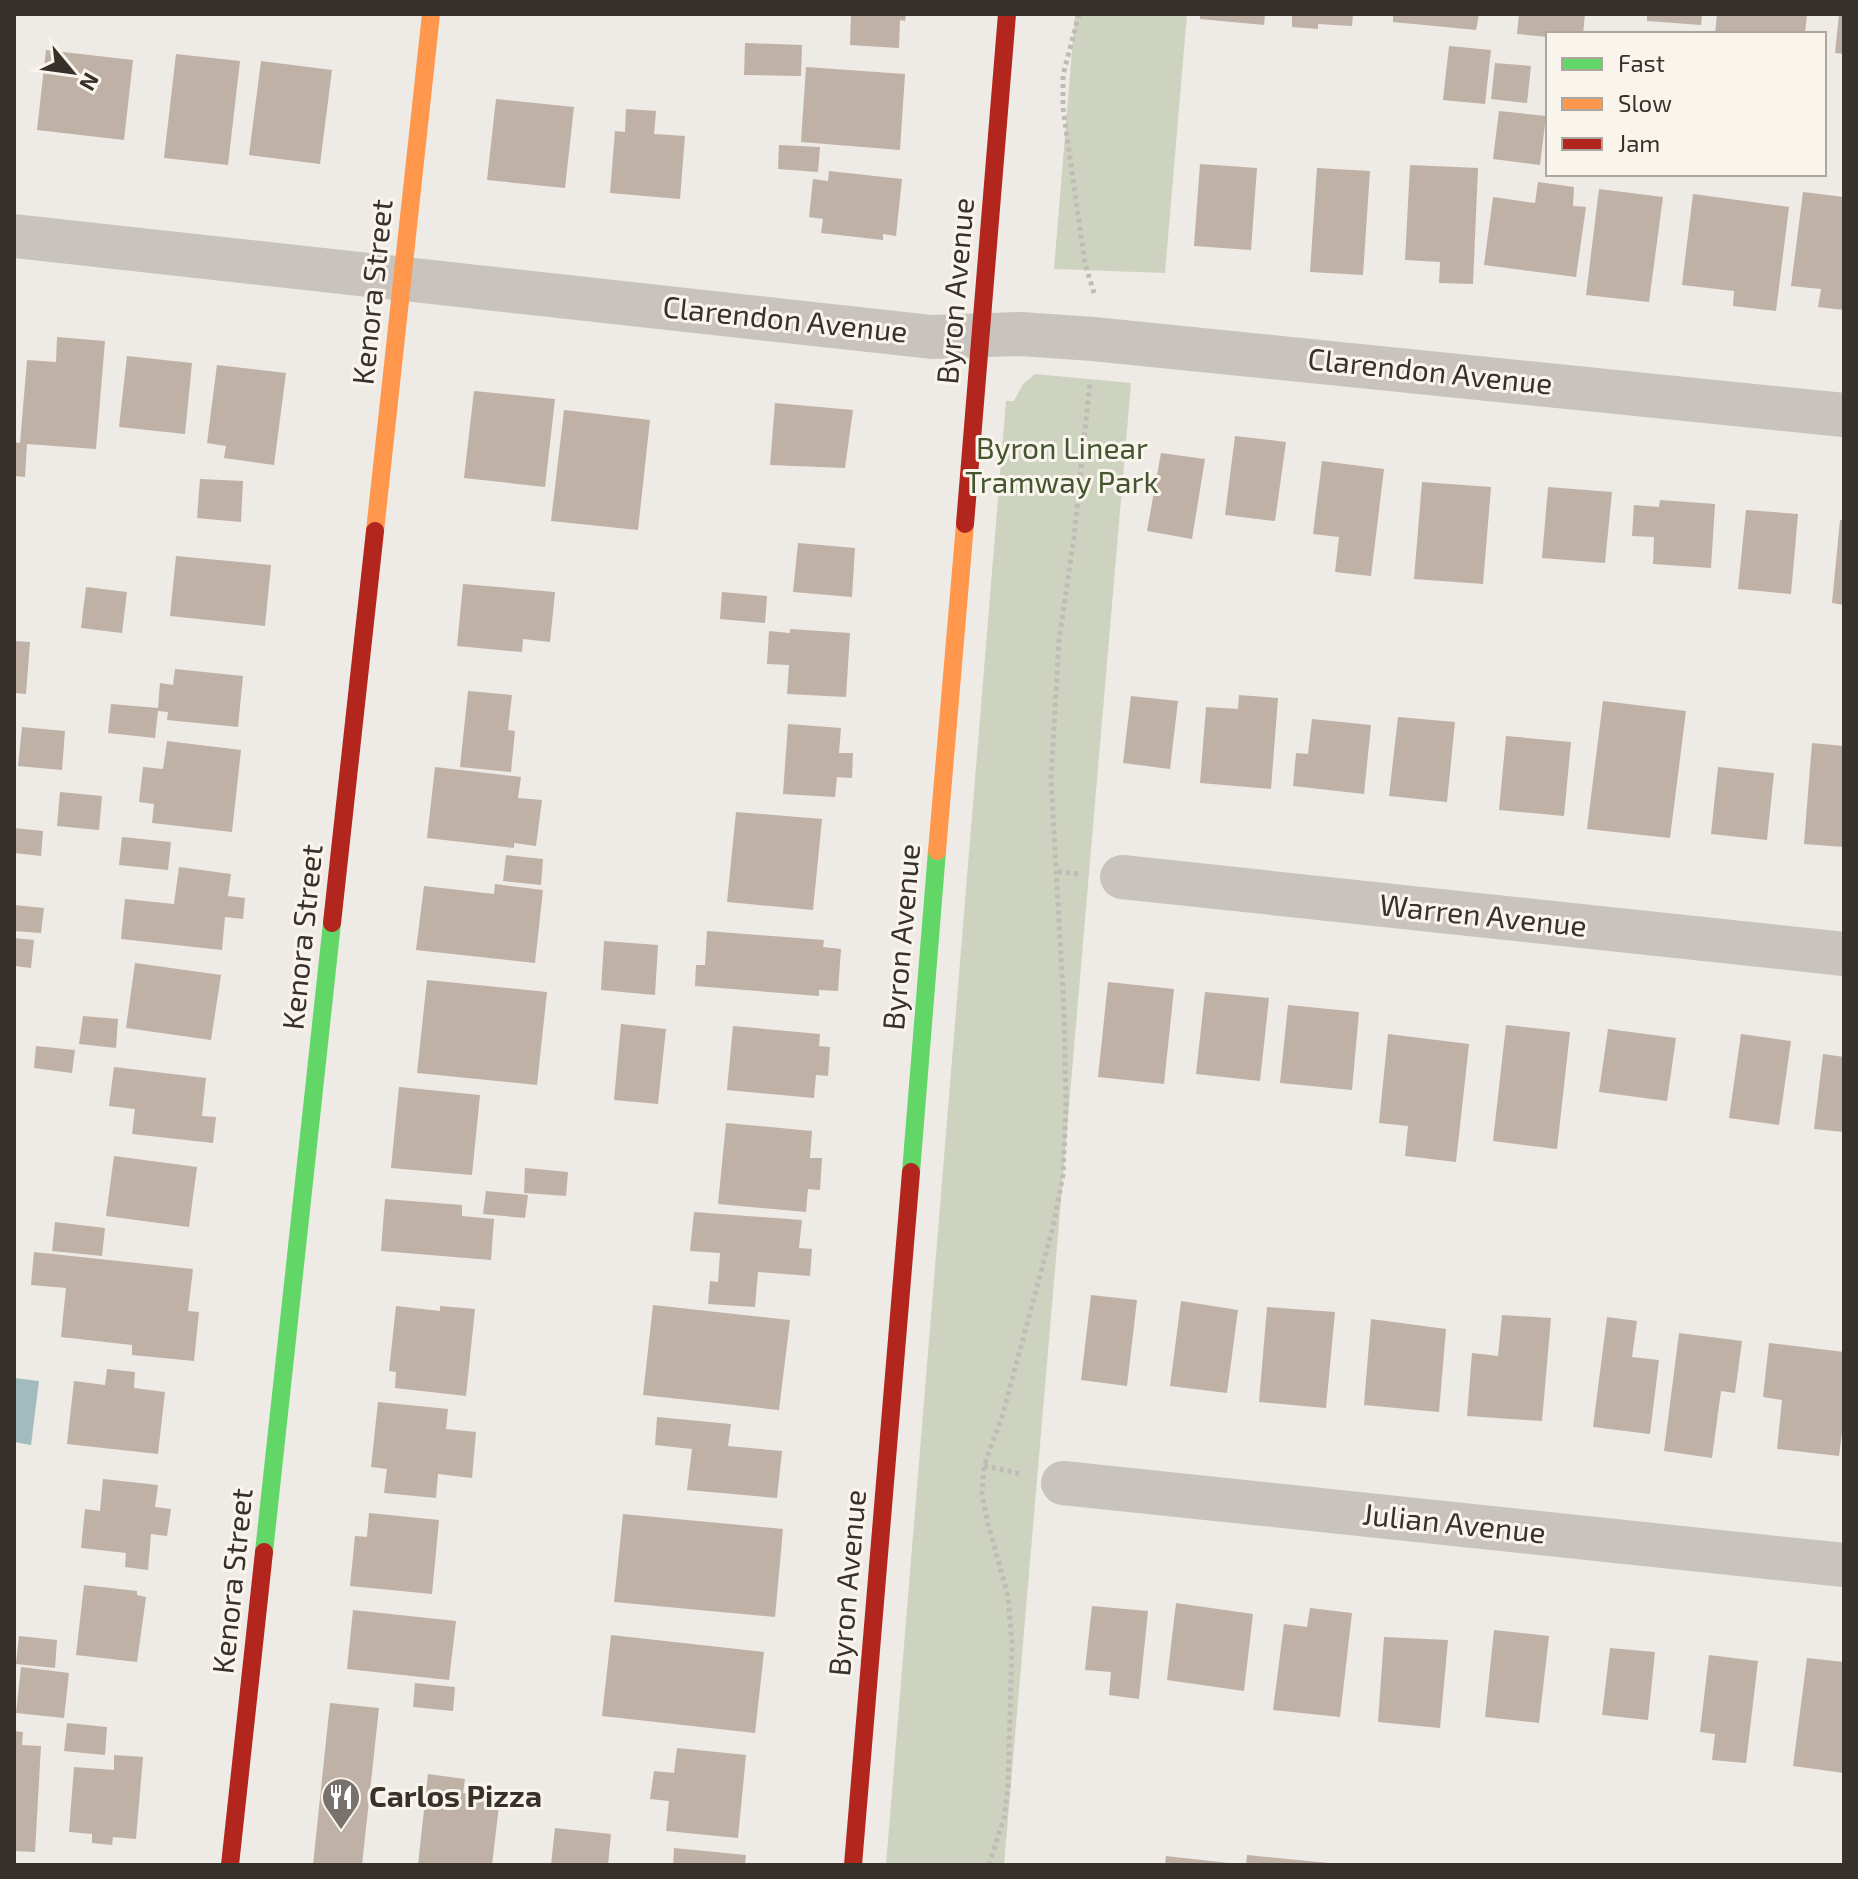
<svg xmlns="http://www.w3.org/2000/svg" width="1858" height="1879" font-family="'Exo 2',sans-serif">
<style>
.green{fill:#ced3c0}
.water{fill:#a2bcbe}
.building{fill:#c0b1a7}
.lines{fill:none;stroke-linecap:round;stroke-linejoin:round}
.path{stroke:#c0bbb6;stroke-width:5;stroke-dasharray:4 4;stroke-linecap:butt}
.street{stroke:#c8c3bd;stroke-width:44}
.fast{stroke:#63d668;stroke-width:18}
.slow{stroke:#ff974d;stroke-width:18}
.jam{stroke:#b3261e;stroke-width:18}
.labels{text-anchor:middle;stroke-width:6;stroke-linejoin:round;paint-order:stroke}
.street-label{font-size:30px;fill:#38302b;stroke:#f9f5ed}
.park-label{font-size:30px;fill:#445530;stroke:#f9f5ed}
.poi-label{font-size:30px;font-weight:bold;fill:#38302b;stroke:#f9f5ed;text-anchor:start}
</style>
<rect width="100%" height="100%" fill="#eeeae5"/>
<!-- green -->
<path class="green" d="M1075 14H1187L1165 273 1054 269Z
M1035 374 1131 383 1004 1865H886L1006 401H1014L1023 384Z"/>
<!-- water -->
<path class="water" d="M14 1378 39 1381 31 1445 14 1442Z"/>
<!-- building -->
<path class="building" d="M851 14H906L905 21 900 20 899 48 850 45Z
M1200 14H1265L1264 25 1200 19Z
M1292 14H1353L1352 26 1318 24V29L1292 27Z
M1393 14H1479L1476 30 1393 22Z
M1519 14H1585L1583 34H1548V37L1517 34Z
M1647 14H1702L1701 25 1647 21Z
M1717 14H1807L1805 34H1715Z
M1839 14H1844V54L1835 53Z
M745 43 802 45 801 76 744 75Z
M1449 46 1491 50 1485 104 1443 100Z
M46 50 133 60 124 140 37 130Z
M176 54 240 61 228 165 164 158Z
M261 61 332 70 320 164 249 155Z
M1495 63 1531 66 1527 103 1491 99Z
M806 67 905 74 900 150 801 142Z
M496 99 574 107 565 188 487 180Z
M626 109 656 111 654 134 685 136 680 199 610 193 615 131 625 132Z
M1499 111 1546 116 1540 165 1493 159Z
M779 145 820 147 818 172 778 169Z
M1200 164 1257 168 1251 250 1194 246Z
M1410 165 1478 168 1473 284 1439 283 1440 262 1405 260Z
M1317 168 1370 171 1363 275 1310 272Z
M829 171 902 179 896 236 883 234V240L821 233 823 219 809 217 813 179 828 181Z
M1538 182 1574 187 1573 206 1586 207 1576 277 1484 265 1493 197 1535 203Z
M1599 189 1663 197 1649 302 1586 295Z
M1803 192 1844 197V310L1818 307 1821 289 1791 286Z
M1693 194 1789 207 1776 311 1733 306 1734 291 1682 285Z
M57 337 105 341 96 449 27 444 25 477 14 476V442L20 443 27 360 56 362Z
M127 356 192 363 185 434 119 427Z
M217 365 286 373 274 465 224 458 226 446 207 443Z
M474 391 555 399 545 487 464 478Z
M775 403 853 410 845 468 770 465Z
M564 410 650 420 638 530 551 521Z
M1235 436 1286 442 1275 521 1225 515Z
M1161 453 1205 459 1192 539 1147 531Z
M1322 461 1384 469 1371 576 1335 572 1339 537 1313 534Z
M200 479 243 481 241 522 197 518Z
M1422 482 1491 487 1483 584 1414 579Z
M1548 487 1612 492 1605 563 1542 558Z
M1660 500 1715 504 1711 568 1653 564 1654 537 1632 536 1634 505 1659 507Z
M1746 510 1798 514 1791 594 1738 589Z
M1840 520H1844V605L1832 603Z
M798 543 855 548 852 597 793 592Z
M176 556 271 565 265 626 170 616Z
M463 584 555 592 550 642 523 639 522 652 457 646Z
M86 587 127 592 122 633 81 628Z
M722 592 767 596 765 623 720 619Z
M790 629 850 633 846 697 787 694 789 665 767 664 769 631 790 633Z
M14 641 30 642 26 694 14 693Z
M175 669 243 676 238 727 167 720 168 712 158 711 155 738 108 733 111 704 158 708 160 683 173 685Z
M468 691 512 695 508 730 515 731 511 772 460 767Z
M1239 695 1278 698 1271 789 1200 783 1206 707 1238 709Z
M1131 696 1178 701 1170 769 1123 763Z
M1603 701 1686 711 1670 838 1587 829Z
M1398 717 1455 722 1447 802 1389 796Z
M1312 719 1371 725 1364 794 1293 786 1296 753 1308 754Z
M788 724 841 728 839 753H853L852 778 837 777 835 797 783 794Z
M22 727 65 731 62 770 18 766Z
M1506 736 1571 742 1564 816 1499 810Z
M167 741 241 750 232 832 152 823 154 804 139 802 143 767 163 769Z
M1812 743 1844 746V847L1804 844Z
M435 767 521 777 518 798 542 800 536 846 514 843V848L427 838Z
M1718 767 1774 773 1767 840 1711 834Z
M60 792 102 796 99 830 57 826Z
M736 812 822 819 813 910 727 902Z
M14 828 43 831 41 856 14 853Z
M122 837 171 842 168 870 119 865Z
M506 855 543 859 541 885 503 881Z
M179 867 231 874 228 896 245 898 243 919 225 917 222 950 121 939 125 899 174 904Z
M495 884 543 890 535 963 416 950 424 886 494 894Z
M14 905 44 908 41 933 14 931Z
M707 931 824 940 823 947 841 949 838 991 819 990V996L695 986 696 965H705Z
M14 938 34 940 31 968 14 966Z
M604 941 658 945 655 995 601 990Z
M135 963 221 975 211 1040 126 1028Z
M427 980 547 992 537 1085 417 1073Z
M1108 982 1174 989 1164 1084 1098 1077Z
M1205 992 1269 998 1260 1081 1196 1074Z
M1288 1005 1359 1012 1352 1090 1280 1083Z
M83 1016 118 1019 116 1048 79 1044Z
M621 1024 666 1029 658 1104 614 1100Z
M1506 1025 1570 1032 1557 1149 1493 1141Z
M733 1026 820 1034 819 1046 830 1047 828 1076 816 1075 814 1098 727 1090Z
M1608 1029 1676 1038 1667 1101 1599 1092Z
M1388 1034 1469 1044 1456 1162 1405 1156 1408 1126 1379 1123Z
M1741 1034 1791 1041 1779 1125 1729 1118Z
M36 1046 75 1050 72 1073 34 1068Z
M1823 1054 1844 1057V1132L1814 1129Z
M114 1067 206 1078 202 1116 216 1117 213 1143 132 1134 135 1109 109 1106Z
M399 1087 480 1095 472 1175 391 1168Z
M726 1123 812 1131 810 1158H822L820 1190 808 1189 806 1212 718 1204Z
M114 1156 197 1167 189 1227 106 1216Z
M525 1168 568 1172 566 1196 524 1193Z
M486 1191 528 1195 525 1218 483 1214Z
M385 1199 462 1205V1216L494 1219 491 1260 381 1251Z
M694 1212 802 1220 799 1248 812 1249 810 1276 758 1272 755 1307 708 1304 710 1281 718 1282 720 1253 690 1251Z
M55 1222 105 1228 102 1256 52 1251Z
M34 1252 193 1269 188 1311 199 1312 194 1361 132 1355V1345L61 1337 66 1288 31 1285Z
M1091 1295 1137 1300 1127 1386 1081 1380Z
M1181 1301 1238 1310 1227 1393 1170 1386Z
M653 1305 790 1320 779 1410 643 1395Z
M396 1306 440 1311V1306L475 1309 466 1396 395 1388 396 1372 389 1371Z
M1267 1307 1335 1312 1326 1408 1259 1402Z
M1502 1315 1551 1318 1542 1421 1467 1416 1472 1353 1498 1356Z
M1607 1317 1637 1321 1632 1357 1659 1360 1650 1434 1593 1427Z
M1371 1319 1446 1329 1439 1412 1364 1405Z
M1679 1333 1742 1341 1735 1393 1721 1391 1712 1458 1664 1451Z
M1769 1343 1844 1352V1417L1839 1456 1777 1449 1782 1400 1763 1397Z
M107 1369 135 1372 134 1388 165 1392 158 1454 67 1444 74 1381 105 1385Z
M378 1402 448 1409 446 1429 476 1432 472 1478 438 1474 436 1498 384 1493 387 1469 371 1467Z
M657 1417 731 1424 728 1446 782 1451 777 1498 687 1490 692 1449 655 1445Z
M103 1479 158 1485 155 1507 171 1509 167 1536 151 1534 148 1570 125 1567 126 1553 81 1548 85 1509 100 1511Z
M369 1513 439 1520 432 1594 350 1586 355 1536 367 1537Z
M623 1514 783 1529 775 1617 614 1602Z
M84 1585 137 1591V1595L146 1597 137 1662 76 1655Z
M1176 1603 1253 1614 1244 1691 1167 1680Z
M1092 1606 1148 1611 1139 1699 1109 1695 1111 1672 1085 1670Z
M1310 1608 1352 1613 1340 1717 1273 1710 1284 1624 1307 1627Z
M353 1610 456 1621 449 1680 347 1669Z
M1494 1630 1549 1636 1539 1723 1485 1717Z
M611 1635 764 1652 755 1733 602 1716Z
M19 1636 57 1640 55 1668 16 1664Z
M1384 1637 1448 1640 1440 1728 1378 1722Z
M1610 1648 1655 1652 1648 1720 1602 1715Z
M1709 1655 1758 1661 1746 1763 1712 1760 1715 1734 1700 1732Z
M1807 1658 1844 1662V1773L1793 1766Z
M21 1667 69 1673 64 1718 16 1713Z
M415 1683 455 1687 453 1711 413 1707Z
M330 1703 379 1708 362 1865H313Z
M67 1723 107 1727 105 1755 64 1751Z
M14 1731 23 1732 22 1745 41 1746 35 1852 14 1851Z
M677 1748 746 1755 738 1838 666 1831 669 1801 650 1799 654 1771 674 1773Z
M114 1755 143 1757 136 1839 113 1837 112 1845 92 1843V1834L69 1832 74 1767 114 1770Z
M428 1774 465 1779 463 1793 500 1797 492 1865H418Z
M555 1828 611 1834 608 1865H551Z
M674 1848 746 1855 745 1865H673Z
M1247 1855 1329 1863V1865H1246Z
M1166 1856 1229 1863V1865H1165Z"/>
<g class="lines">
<!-- path -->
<path class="path" d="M1079 14 1063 75V108L1085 264 1095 296
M1058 872 1080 874
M984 1466 1022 1474
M989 1865 1004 1818 1008 1786 1012 1643 1008 1596 988 1524 982 1494 984 1466 1002 1417 1053 1227 1063 1175 1066 1105 1064 1011 1051 779 1059 640 1074 537 1090 382"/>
<!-- street -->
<path class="street" d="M14 236 932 337 1021 334 1093 339 1844 415
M1122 877 1844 954
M1063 1483 1844 1565"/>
<!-- fast -->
<path class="fast" d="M911 1172 937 851
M264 1552 332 923"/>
<!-- slow -->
<path class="slow" d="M375 531 431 14
M937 851 965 524"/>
<!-- jam -->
<path class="jam" d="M965 524 1007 14
M332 923 375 531
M230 1865 264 1552
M853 1865 911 1172"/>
</g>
<!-- icons -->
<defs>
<symbol id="restaurant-pin" viewBox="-11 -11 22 30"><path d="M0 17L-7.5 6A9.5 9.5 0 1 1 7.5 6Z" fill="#78716c" stroke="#f9f5ed"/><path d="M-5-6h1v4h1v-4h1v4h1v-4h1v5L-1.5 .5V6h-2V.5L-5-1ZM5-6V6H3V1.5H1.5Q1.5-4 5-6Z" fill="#fff"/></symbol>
</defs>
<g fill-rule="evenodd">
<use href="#restaurant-pin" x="319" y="1775" width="44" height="60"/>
</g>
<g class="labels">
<!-- street labels -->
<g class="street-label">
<text transform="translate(956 291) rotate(-85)" y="10">Byron Avenue</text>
<text transform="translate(373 292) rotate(-84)" y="10">Kenora Street</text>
<text transform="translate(785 320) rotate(6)" y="10">Clarendon Avenue</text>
<text transform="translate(1430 372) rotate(6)" y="10">Clarendon Avenue</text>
<text transform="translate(1483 916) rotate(6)" y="10">Warren Avenue</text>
<text transform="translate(303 937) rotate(-84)" y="10">Kenora Street</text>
<text transform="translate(902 937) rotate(-85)" y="10">Byron Avenue</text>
<text transform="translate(1454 1524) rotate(6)" y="10">Julian Avenue</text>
<text transform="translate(233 1581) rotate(-84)" y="10">Kenora Street</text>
<text transform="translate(848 1583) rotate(-85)" y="10">Byron Avenue</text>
</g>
<!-- park labels -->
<g class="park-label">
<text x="1062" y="459">Byron Linear<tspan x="1062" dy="34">Tramway Park</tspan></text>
</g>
<!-- poi labels -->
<g class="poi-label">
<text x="369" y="1807">Carlos Pizza</text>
</g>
</g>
<!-- border -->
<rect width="1858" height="1879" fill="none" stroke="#38302b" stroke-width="32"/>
<!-- legend -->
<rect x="1546" y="32" width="280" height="144" fill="#f9f5ed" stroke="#aca69f" stroke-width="2"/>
<rect x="1562" y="58" width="40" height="12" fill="#63d668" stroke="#aca69f" stroke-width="2"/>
<text x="1618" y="72" font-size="24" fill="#38302b">Fast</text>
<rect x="1562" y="98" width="40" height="12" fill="#ff974d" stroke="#aca69f" stroke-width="2"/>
<text x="1618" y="112" font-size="24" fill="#38302b">Slow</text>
<rect x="1562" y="138" width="40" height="12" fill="#b3261e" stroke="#aca69f" stroke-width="2"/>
<text x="1618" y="152" font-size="24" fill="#38302b">Jam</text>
<!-- north arrow -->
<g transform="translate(72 72) rotate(119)" stroke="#f9f5ed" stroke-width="6" paint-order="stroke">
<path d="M0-6L14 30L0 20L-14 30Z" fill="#38302b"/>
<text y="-12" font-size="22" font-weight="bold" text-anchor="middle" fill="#38302b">N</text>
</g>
</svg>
